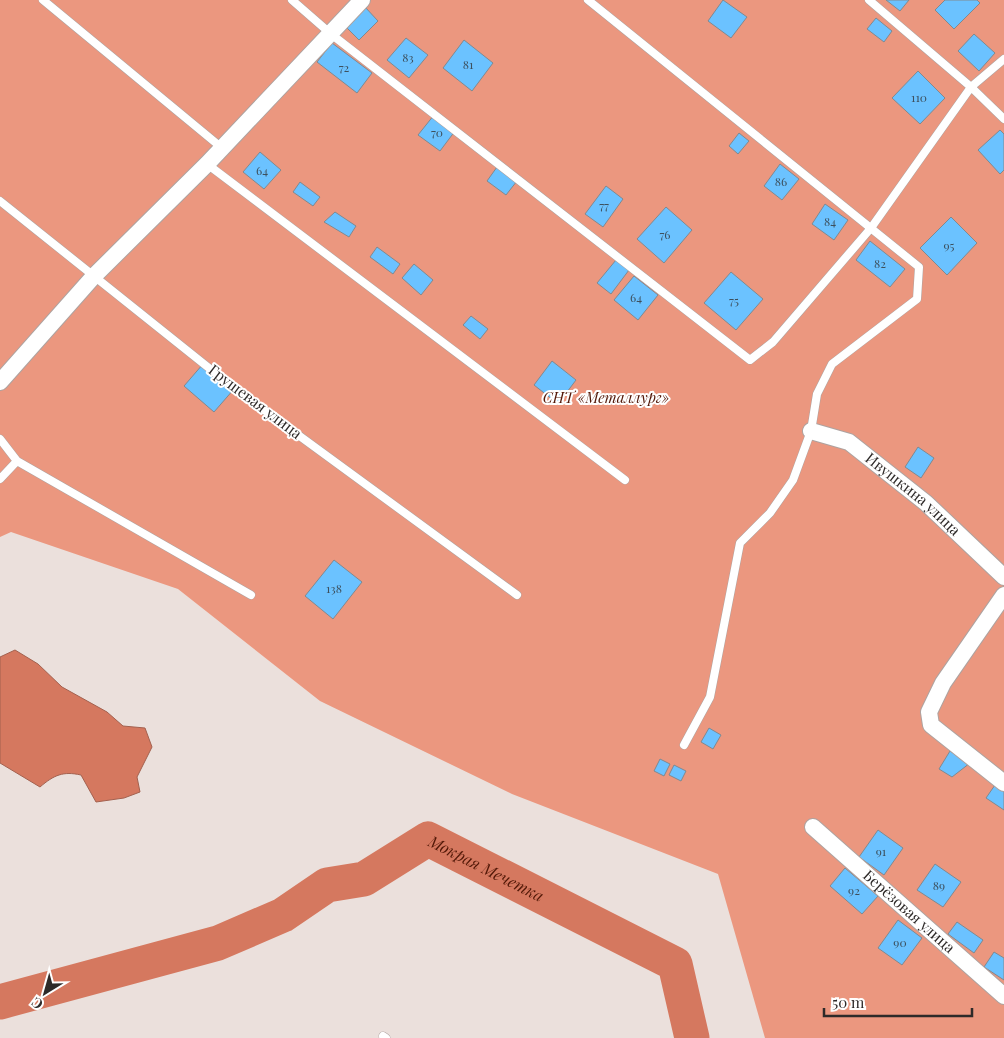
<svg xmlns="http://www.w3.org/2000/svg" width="1004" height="1038" font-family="'Playfair Display',serif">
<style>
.green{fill:#eb977f}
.water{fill:#d5785f;stroke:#a3614f}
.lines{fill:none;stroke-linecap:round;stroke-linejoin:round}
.river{stroke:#d5785f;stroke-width:35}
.building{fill:#6bc2ff;stroke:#81898f}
.service-casing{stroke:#aea3a0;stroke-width:9}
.minor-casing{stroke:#aea3a0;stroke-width:18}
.service{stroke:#fff;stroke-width:8}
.minor{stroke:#fff;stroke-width:16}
.labels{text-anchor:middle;stroke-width:4;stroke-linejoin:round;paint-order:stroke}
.number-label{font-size:12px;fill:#3d505e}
.park-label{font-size:15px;font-style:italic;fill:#531808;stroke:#fff}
.street-label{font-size:15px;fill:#2e2a29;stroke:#fff}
.water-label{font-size:16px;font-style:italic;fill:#521807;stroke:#fff}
</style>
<rect width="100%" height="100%" fill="#ebe0dc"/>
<!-- green -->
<path class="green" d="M0 0H1004V1038H765L718 874 512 794 320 701 178 589 11 532 0 537Z"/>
<!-- water -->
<path class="water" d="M15 650 38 664 62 687 107 712 123 726 145 728 152 747 137 777 140 792 124 798 96 802 81 775C63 771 54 775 40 787L0 763V657Z"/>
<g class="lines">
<!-- river -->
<path class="river" id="s1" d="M0 1002 218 943 283 915 327 885 364 879 428 839 675 964 692 1038"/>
</g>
<!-- building -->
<path class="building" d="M723 0 747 17 731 38 708 21Z
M886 0H909L900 11Z
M945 0H977L980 3 954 29 935 10Z
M365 7 378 21 359 40 345 26Z
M876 18 892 31 884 42 867 29Z
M974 34 995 53 979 71 958 51Z
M406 38 428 55 409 78 387 60Z
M464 40 493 63 472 91 443 68Z
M332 43 372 73 357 93 317 62Z
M918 71 945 98 920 124 892 98Z
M434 115 455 131 440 151 418 135Z
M1000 130 1004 134V170L1000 174 978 150Z
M739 133 749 141 738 154 729 146Z
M260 152 281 170 264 189 243 172Z
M780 164 799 179 782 200 764 186Z
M497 167 517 181 506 195 487 181Z
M300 182 320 197 313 206 293 192Z
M606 186 623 199 603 227 585 214Z
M825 204 848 220 834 240 812 224Z
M666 207 692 230 664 263 637 239Z
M335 212 356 226 349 237 324 222Z
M951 217 977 243 947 275 920 248Z
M870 241 905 269 890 287 856 260Z
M377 247 400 264 393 274 370 257Z
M616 260 629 270 611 294 597 283Z
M414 264 433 280 421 295 402 278Z
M731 272 763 299 736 330 704 303Z
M634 276 658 295 638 320 614 300Z
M471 316 488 329 480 339 463 325Z
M552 361 576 380 558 404 534 385Z
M203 364 234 389 214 412 184 386Z
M918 447 934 458 921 478 905 467Z
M334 560 362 582 333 619 305 596Z
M709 728 721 735 713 749 701 742Z
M950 751 970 763 952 777 939 769Z
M660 759 670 764 664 776 654 771Z
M674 765 686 771 681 781 669 775Z
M995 785 1004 791V810L986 798Z
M878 830 903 848 884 875 859 857Z
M935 864 961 882 943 907 917 890Z
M845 868 878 896 862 914 830 886Z
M898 920 922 938 902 965 878 948Z
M957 922 983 940 974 953 948 934Z
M994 952 1004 958V980L984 967Z"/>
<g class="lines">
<defs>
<path id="service" d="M43 0 222 148
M292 0 331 34 750 360 773 342 871 228 971 87 1004 59
M588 0 919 267 917 299 832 364 817 394 811 431 793 480 770 513 740 543 710 697 684 745
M869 0 971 87 1004 119
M207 164 625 480
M0 201 234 388 517 595
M0 439 17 461 251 595
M0 479 17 461
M383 1036 386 1038"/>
<g id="minor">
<path d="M0 382 94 276 207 164 362 0"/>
<path id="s2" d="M811 431 849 442 926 503 1004 577"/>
<path d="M1004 595 943 683 929 712 931 725 1004 783"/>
<path id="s3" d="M813 827 1004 996"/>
</g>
</defs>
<!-- service casing -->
<use href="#service" class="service-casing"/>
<!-- minor casing -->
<use href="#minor" class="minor-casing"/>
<!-- service -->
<use href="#service" class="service"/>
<!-- minor -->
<use href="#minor" class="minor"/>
</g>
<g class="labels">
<!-- number labels -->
<g class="number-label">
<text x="408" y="62">83</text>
<text x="468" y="69">81</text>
<text x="344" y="72">72</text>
<text x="919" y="102">110</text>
<text x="437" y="137">70</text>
<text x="262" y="175">64</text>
<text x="781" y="186">86</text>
<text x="604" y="210">77</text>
<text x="830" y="226">84</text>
<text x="665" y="239">76</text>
<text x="949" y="250">95</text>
<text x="880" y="268">82</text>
<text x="636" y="302">64</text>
<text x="734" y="305">75</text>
<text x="334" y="593">138</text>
<text x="881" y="856">91</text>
<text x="939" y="890">89</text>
<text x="854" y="895">92</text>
<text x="900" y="947">90</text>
</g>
<!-- park labels -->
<g class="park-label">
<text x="606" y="403">СНТ «Металлург»</text>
</g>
<!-- street labels -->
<g class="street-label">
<text transform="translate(255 402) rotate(37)" y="5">Грушевая улица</text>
<text dy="5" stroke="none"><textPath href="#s2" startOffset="122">Ивушкина улица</textPath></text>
<text dy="5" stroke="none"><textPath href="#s3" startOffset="128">Берёзовая улица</textPath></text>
</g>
<!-- water labels -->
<g class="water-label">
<text dy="6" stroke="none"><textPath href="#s1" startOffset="528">Мокрая Мечетка</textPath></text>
</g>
</g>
<!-- north arrow -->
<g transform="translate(45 993) rotate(217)" stroke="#ffffff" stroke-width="4" paint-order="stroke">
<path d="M0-4L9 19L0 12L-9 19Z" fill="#2e2a29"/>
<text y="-8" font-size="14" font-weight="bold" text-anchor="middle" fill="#2e2a29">С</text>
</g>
<!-- scale -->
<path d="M824 1008v8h148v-8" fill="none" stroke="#2e2a29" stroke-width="2.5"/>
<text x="832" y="1008" font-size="15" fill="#2e2a29" stroke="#ffffff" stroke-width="4" paint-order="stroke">50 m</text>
</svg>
